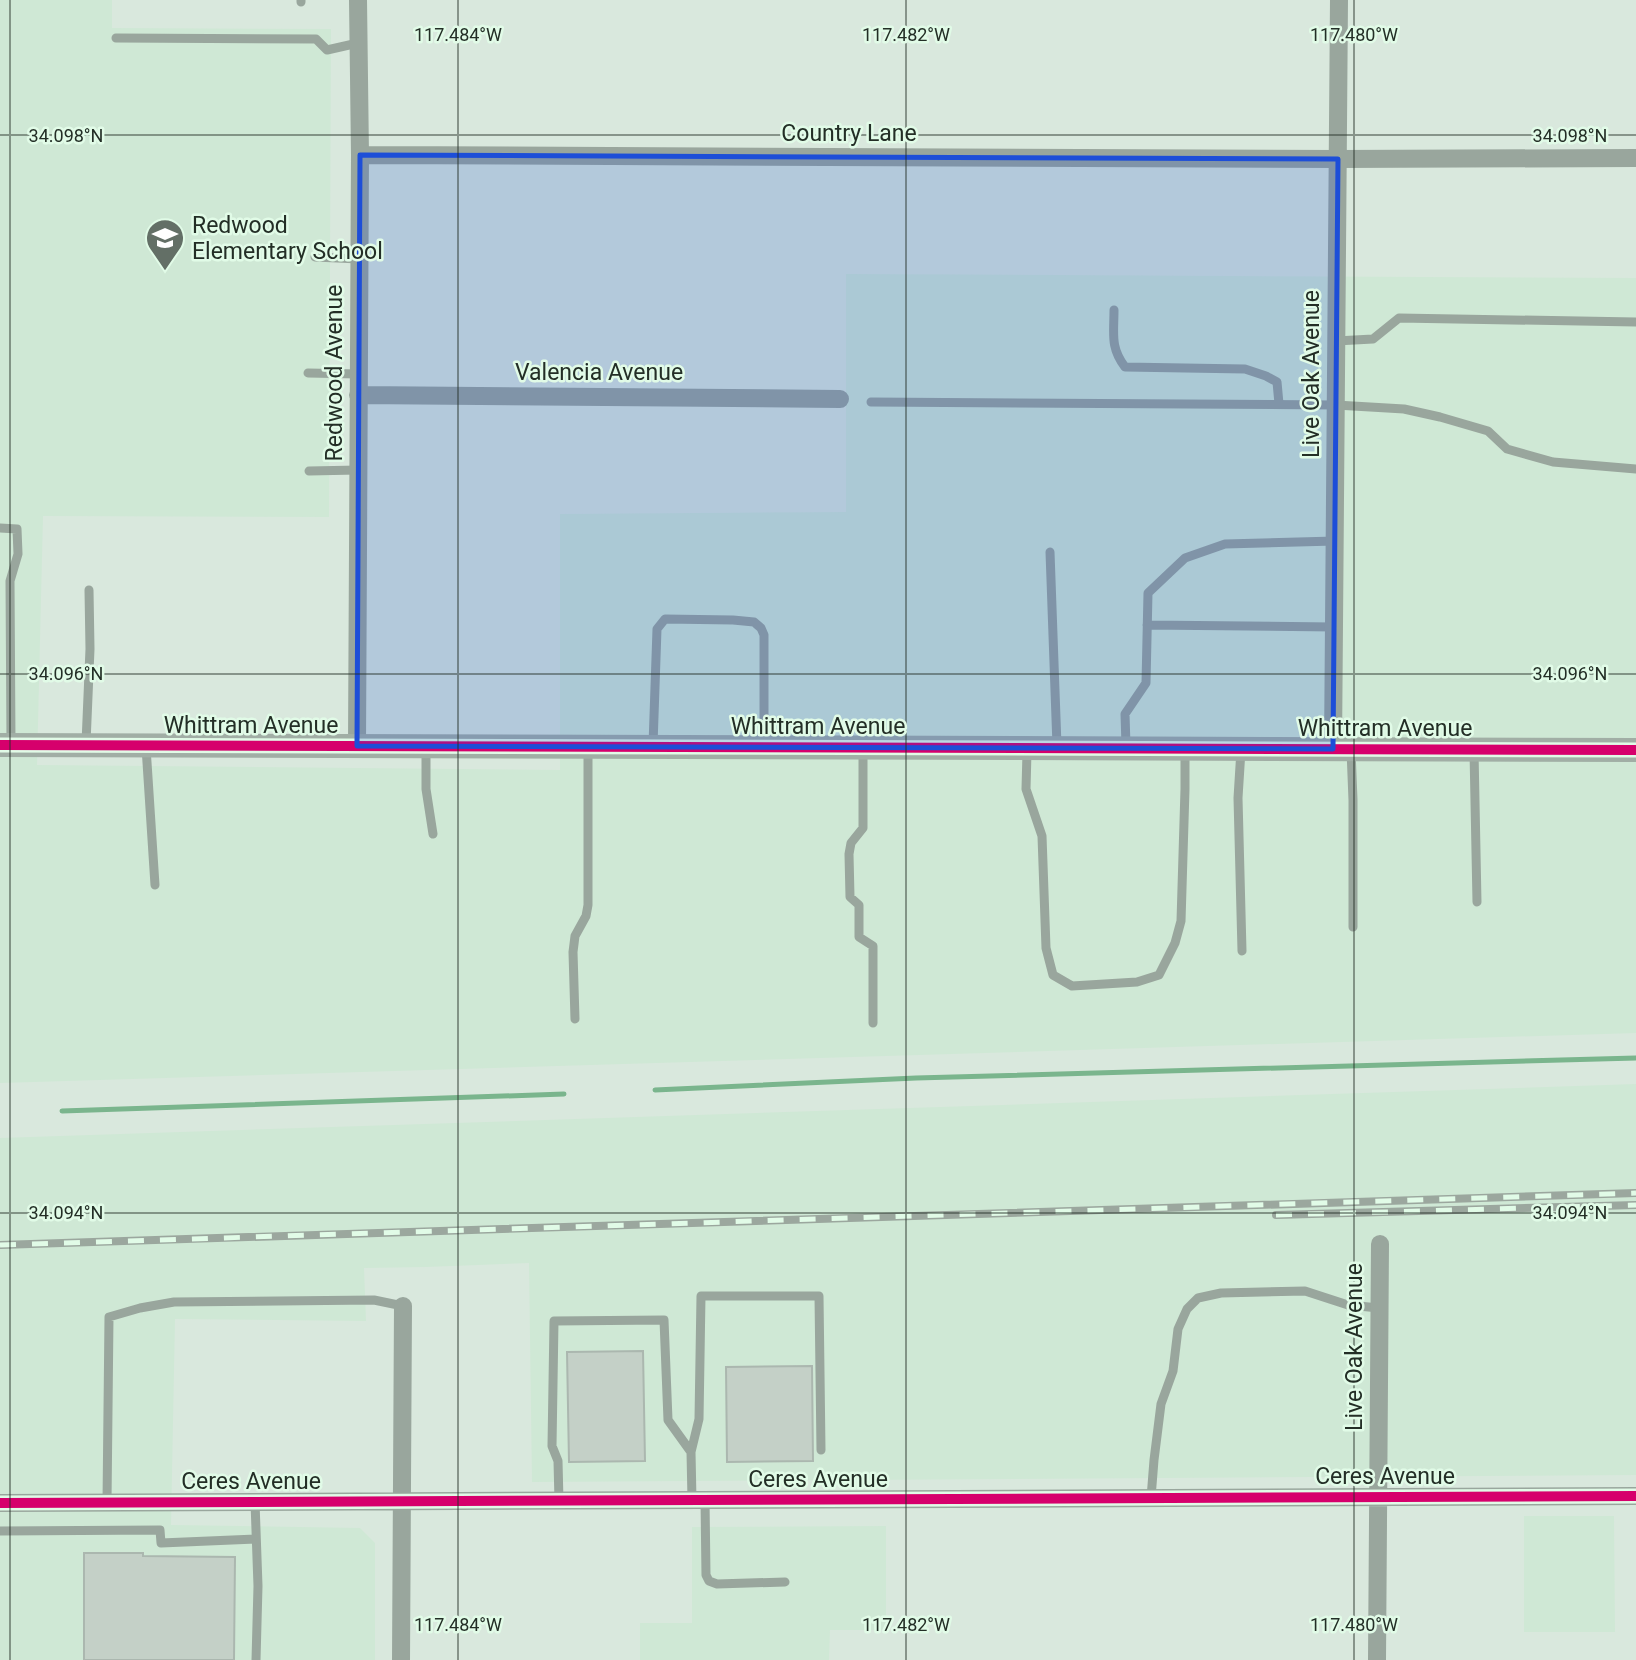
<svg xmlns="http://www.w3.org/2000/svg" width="1636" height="1660" font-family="Roboto,sans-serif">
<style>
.built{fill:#cfe8d5}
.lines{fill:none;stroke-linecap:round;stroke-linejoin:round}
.stream{stroke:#7ab58d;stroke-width:5}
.building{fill:#c4d0c7;stroke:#abb7af;stroke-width:2}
.lane{stroke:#99a69d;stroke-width:9}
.street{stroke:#99a69d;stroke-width:18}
.secondary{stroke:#a1aea5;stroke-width:24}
.rail-casing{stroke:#9ba79e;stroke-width:8}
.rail{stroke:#e1fbe7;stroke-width:5;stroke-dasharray:16;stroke-linecap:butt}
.cycleway-casing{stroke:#e1fbe7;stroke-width:15}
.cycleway{stroke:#d6006c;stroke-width:10}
.marked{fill:#1d4ed8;fill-opacity:0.2;stroke:#1d4ed8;stroke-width:5;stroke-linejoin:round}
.ticks{fill:none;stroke:#232e26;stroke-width:2;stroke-opacity:0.45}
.labels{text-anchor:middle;stroke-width:5;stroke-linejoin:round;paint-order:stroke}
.street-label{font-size:23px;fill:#232e26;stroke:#e1fbe7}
.poi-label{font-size:23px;fill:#232e26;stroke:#e1fbe7;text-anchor:start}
.ticks-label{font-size:18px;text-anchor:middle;fill:#232e26;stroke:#e1fbe7;stroke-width:5;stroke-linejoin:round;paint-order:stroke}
</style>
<rect width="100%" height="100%" fill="#d9e8dd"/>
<!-- built -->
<path class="built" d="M0 0H112V28L331 29 329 517 43 516 37 765 560 770V514L846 512V274L1636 278V1033L0 1083Z
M1636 1084V1475L532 1482 529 1263 426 1267 364 1268 366 1321 175 1319 171 1525 360 1528 375 1543V1660H0V1138Z
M1524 1516H1614L1615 1632H1524Z
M886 1526V1630H830L829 1660H640V1623H692V1527Z"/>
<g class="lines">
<!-- stream -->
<path class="stream" d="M655 1090 916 1078 1636 1058
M62 1111 564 1094"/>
</g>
<!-- building -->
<path class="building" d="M643 1351 645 1461 569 1462 567 1352Z
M812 1366 813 1461 727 1462 726 1367Z
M84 1553H143V1556L235 1557 234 1660H84Z"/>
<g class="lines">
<!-- lane -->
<path class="lane" d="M301 0V2
M116 38 316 39 327 50 358 43
M315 257 359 259
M1114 310C1114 334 1110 347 1125 367L1245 369 1266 376 1277 382 1279 404
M1336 341 1373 339 1399 318 1636 322
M308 373 358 374
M871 402 1336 405 1404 409 1440 417 1488 431 1507 449 1553 462 1636 469
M309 471 358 470
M0 528 17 529 18 554 10 581 11 743
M1050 552 1057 746
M1147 625 1334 627
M86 743 90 649 89 590
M653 745 657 629 665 619 733 620 754 622 761 628 764 635V746
M1126 746 1125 714 1146 683 1148 593 1185 558 1225 544 1335 541
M146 747 155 885
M426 748V789L433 834
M863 749V828L851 843 849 854 850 897 859 905V937L873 946V1023
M1241 750 1238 798 1242 951
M1351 750 1353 800V927
M1474 751 1477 902
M1027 752 1026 789 1042 836 1046 948 1053 975 1072 986 1137 982 1159 975 1175 943 1181 921 1185 789V750
M575 1019 573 952 575 936 586 916 588 905V748
M1151 1498 1154 1460 1161 1404 1173 1371 1178 1329 1187 1309 1198 1298 1221 1293 1305 1291 1348 1305 1379 1308
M692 1500 691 1452 699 1419 701 1296H819L821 1450
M705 1500 706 1575 709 1581 717 1584 785 1582
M559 1501 558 1461 552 1446 554 1321 664 1320 668 1420 691 1452
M107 1502 109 1317 140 1308 174 1302 374 1300 403 1306
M255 1502 258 1586 256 1660
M0 1531 160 1530 161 1543 256 1539"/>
<!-- street -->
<path class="street" d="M360 155 1338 159 1636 158
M358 395 840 399
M357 746 360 155 358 0
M1333 749 1339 0
M0 1503 1636 1496
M401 1660 403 1306
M1377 1660 1380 1244"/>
<!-- secondary -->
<path class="secondary" d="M0 745 1636 750"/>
<defs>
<path id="rail" d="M1276 1215 1636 1205
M0 1245 1636 1193"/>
</defs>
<!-- rail casing -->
<use href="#rail" class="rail-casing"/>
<!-- rail -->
<use href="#rail" class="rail"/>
<defs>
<path id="cycleway" d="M0 745 1636 750
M0 1503 1636 1496"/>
</defs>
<!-- cycleway casing -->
<use href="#cycleway" class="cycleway-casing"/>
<!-- cycleway -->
<use href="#cycleway" class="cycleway"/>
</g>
<!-- marked area -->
<path class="marked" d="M360 155 1338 159 1333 749 357 746Z"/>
<!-- ticks -->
<path class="ticks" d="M10 0V1660M458 0V1660M906 0V1660M1354 0V1660M0 135H1636M0 674H1636M0 1213H1636"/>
<!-- icons -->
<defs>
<symbol id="school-pin" viewBox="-11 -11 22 30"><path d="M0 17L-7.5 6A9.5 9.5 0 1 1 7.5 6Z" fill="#636f66" stroke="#e1fbe7"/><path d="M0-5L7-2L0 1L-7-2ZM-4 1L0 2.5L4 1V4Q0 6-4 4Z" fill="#fff"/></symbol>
</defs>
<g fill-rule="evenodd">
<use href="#school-pin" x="143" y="216" width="44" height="60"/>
</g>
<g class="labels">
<!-- street labels -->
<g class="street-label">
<text x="849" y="141">Country Lane</text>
<text x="599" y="380">Valencia Avenue</text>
<text transform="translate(334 373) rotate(-90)" y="8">Redwood Avenue</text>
<text transform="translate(1311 374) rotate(-90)" y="8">Live Oak Avenue</text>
<text x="251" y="733">Whittram Avenue</text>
<text x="818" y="734">Whittram Avenue</text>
<text x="1385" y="736">Whittram Avenue</text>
<text transform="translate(1354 1347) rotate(-90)" y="8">Live Oak Avenue</text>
<text x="1385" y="1484">Ceres Avenue</text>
<text x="818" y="1487">Ceres Avenue</text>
<text x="251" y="1489">Ceres Avenue</text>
</g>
<!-- poi labels -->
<g class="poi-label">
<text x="192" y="233">Redwood<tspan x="192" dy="26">Elementary School</tspan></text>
</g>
</g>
<g class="ticks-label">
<text x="458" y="41">117.484°W</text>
<text x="906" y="41">117.482°W</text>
<text x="1354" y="41">117.480°W</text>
<text x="66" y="142">34.098°N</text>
<text x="1570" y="142">34.098°N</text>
<text x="66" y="680">34.096°N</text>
<text x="1570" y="680">34.096°N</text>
<text x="66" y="1219">34.094°N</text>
<text x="1570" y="1219">34.094°N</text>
<text x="458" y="1631">117.484°W</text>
<text x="906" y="1631">117.482°W</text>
<text x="1354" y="1631">117.480°W</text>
</g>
</svg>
